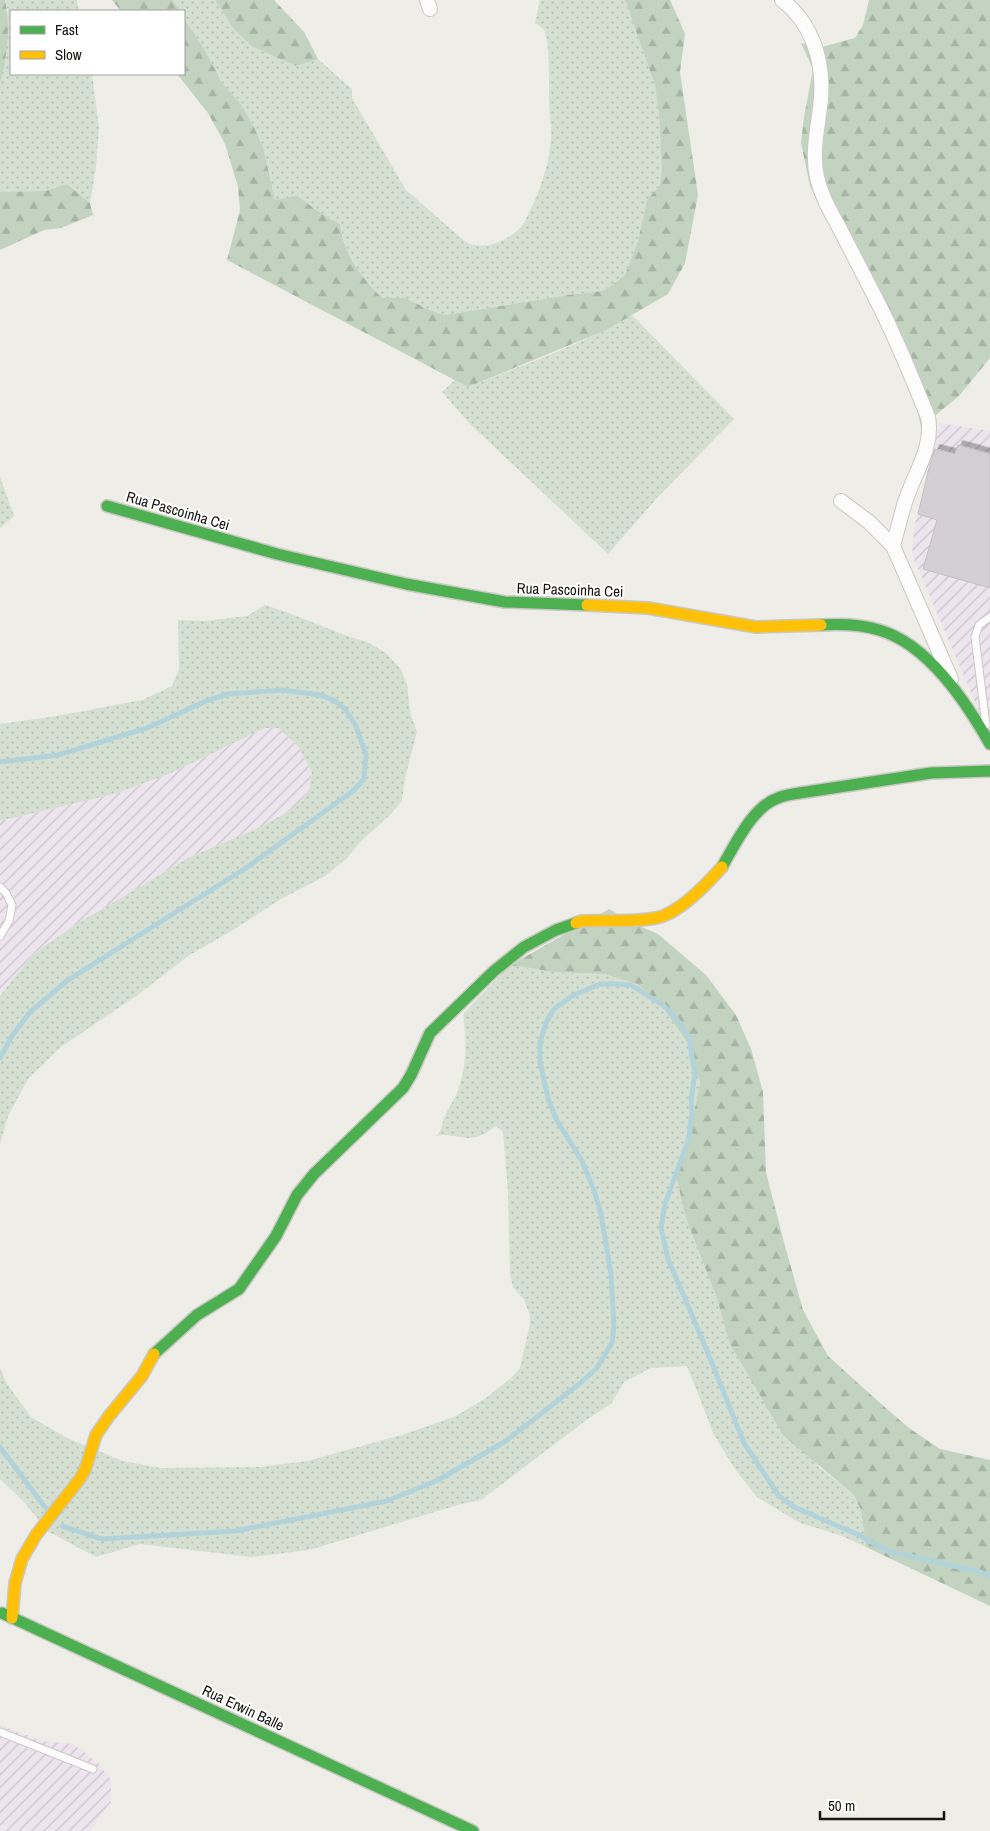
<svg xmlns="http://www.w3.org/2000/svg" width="990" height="1831" font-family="'Archivo Narrow',sans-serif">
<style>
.industrial{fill:url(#industrial-furrows)}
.grass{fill:url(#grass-dots)}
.forest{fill:url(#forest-firs)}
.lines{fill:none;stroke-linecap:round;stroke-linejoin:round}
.stream{stroke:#b3d3db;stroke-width:5}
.building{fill:#d2d0d5;stroke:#c1c0c0;filter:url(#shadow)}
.lane-casing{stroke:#cac8c4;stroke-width:9}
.street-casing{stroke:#cac8c4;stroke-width:16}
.fast-casing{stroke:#cac8c4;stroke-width:14}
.slow-casing{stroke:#cac8c4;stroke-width:14}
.lane{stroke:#fdfcfc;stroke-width:7}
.street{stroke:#fdfcfc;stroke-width:14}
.fast{stroke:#4caf50;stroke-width:11}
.slow{stroke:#ffc107;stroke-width:11}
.labels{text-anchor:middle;stroke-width:4;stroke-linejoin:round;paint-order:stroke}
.street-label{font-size:15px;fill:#161512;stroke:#fff}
</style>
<defs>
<pattern id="industrial-furrows" width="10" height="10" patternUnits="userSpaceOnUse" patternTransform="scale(1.25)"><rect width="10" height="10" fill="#ede5ee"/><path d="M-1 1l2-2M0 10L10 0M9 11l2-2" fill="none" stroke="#cac4cb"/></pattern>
<pattern id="grass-dots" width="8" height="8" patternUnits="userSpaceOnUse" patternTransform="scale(1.25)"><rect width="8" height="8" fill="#d5e0d2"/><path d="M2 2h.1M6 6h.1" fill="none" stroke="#b6bfb3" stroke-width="1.8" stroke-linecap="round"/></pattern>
<pattern id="forest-firs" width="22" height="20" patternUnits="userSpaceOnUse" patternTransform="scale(1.25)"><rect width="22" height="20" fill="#c2d3c0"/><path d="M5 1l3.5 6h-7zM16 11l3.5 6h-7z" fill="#a6b4a4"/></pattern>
<filter id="shadow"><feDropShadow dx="4.5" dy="-4.5" stdDeviation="0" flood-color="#0004"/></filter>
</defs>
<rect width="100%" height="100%" fill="#efede8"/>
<!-- industrial -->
<path class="industrial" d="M940 423 990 431V722L980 714 912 554 914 528Z
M265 728H278L299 747 312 773 309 790 294 808 261 827 190 857 75 925 32 955 0 996V821L118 793 171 773Z
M0 1725 42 1741 73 1744 98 1763 111 1780V1802L90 1831H0Z"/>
<!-- grass -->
<path class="grass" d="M5 0H77L79 11H11V74H92L99 128 96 167 90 203 67 184 45 191 0 192V83L6 50 8 10Z
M173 0H215L233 28 296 66 318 59 352 89V98L406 190 461 238C463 240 467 243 470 244 488 250 514 238 524 223 535 203 548 170 550 147 553 131 549 115 549 98 549 85 550 40 544 30 542 27 538 25 535 23L540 0H625L655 85 659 114 662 171 660 185 647 200 638 241 625 275 612 285 602 291 568 295 445 315 427 309 406 298 382 299C360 276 345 255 340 224L325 216 275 200 263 147 253 125 241 104 222 83 206 52 184 18V11H180Z
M632 315 734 419 657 498 608 554 469 423 442 392 455 380 468 387C523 365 581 345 632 315Z
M0 477 14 516 0 528Z
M265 605 289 613 350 637 368 642 387 654 400 668 407 684 410 712 417 732 405 778 402 801 389 816 362 840 346 859 325 876 281 899 233 930 188 956 139 994 61 1047 28 1079 8 1116 0 1145V996L32 955 75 925 190 857 261 827 294 808 309 790 312 773 299 747 278 728H265L171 773 118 793 0 821V724L57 716 142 700 172 686 179 669 178 620 205 621 247 616Z
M509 966 525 967 553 972 604 974 637 984 661 1005 689 1045 700 1083 688 1142 676 1174 717 1298 729 1342 819 1467 854 1495 861 1510 866 1547 842 1536 798 1522 757 1497 735 1469 714 1435 687 1366 651 1368 624 1382 611 1404 589 1418 481 1500 461 1504 309 1550 252 1557 140 1544 96 1557 49 1532 22 1500 0 1479V1368L7 1384 31 1417 67 1438 123 1461 161 1468 260 1467 307 1461 405 1434 456 1416 486 1398 511 1378 520 1368 530 1324V1315L524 1300 513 1287 510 1274 508 1192 503 1132 496 1126C487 1132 478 1139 467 1138 456 1137 446 1133 436 1136 443 1130 441 1124 445 1116 448 1108 453 1102 456 1095 467 1069 467 1042 463 1014Z"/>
<!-- forest -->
<path class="forest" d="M0 0H5C11 23 7 60 0 83Z
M112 0H173L180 11H121Z
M215 0H274L304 32 318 59 296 66 252 46 233 28Z
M625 0H670L685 34 680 72 698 195 685 263 668 294 606 330 468 387 227 260 240 210 238 187 225 144 208 113 177 74H184V18L206 52 222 83 241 104 253 125 263 147 275 200 297 196 325 216 340 224C344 255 361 277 382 298H406L427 309 445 315 568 295 602 291 612 285 625 275 638 241 647 200 660 185 662 171 659 114 655 85Z
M869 0H990V358L959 396 921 427 914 396 876 308 825 218 810 186 801 143 804 117 813 69 801 43 818 48 855 38 863 25Z
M67 184 90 203 93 215 61 228 44 230 0 250V192L45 191Z
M609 909 635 924 658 934 706 975 736 1015 751 1049 763 1092 766 1172 782 1235 803 1310 828 1356 880 1403 909 1428 940 1449 990 1460V1606L866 1547 861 1510 854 1495 783 1435 729 1342 717 1298 685 1215 676 1174 688 1142 700 1083 689 1045 661 1005 637 984 604 974 553 972 525 967 509 966Z"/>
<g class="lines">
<!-- stream -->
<path class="stream" d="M0 762 58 755 147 728 206 701 228 694 282 690 321 695 335 701 345 709 356 726 366 755 364 779 353 791 246 868 68 980 30 1012 12 1036 0 1058
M0 1447 47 1510
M62 1526 102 1539 235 1531 387 1501 438 1480 506 1441 579 1384 596 1369 612 1343 614 1326 611 1274 601 1214 594 1190 582 1161 556 1119 548 1098 540 1062V1043L546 1023 554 1009 572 996 600 984H614L631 985 664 1006 676 1018 689 1038 695 1074 691 1100 692 1111 689 1138 665 1204 661 1228 668 1259 703 1341 744 1443 779 1496 794 1507 859 1535 888 1551 980 1572 990 1576"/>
</g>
<!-- building -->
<path class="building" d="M958 445 990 454V588L923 569 937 520 918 514 930 464 935 449 955 454Z"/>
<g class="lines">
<defs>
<path id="lane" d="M986 725 975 637 979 625 990 617
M0 887 6 893 12 905 9 921 0 936
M0 1732 93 1769"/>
<path id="street" d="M427 0 430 9
M782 0C812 23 824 61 821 98 819 124 811 151 817 177 821 195 831 213 840 229 852 252 864 276 876 299 896 337 912 378 928 417 934 447 914 474 905 502 901 516 897 531 893 546
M841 501 869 522 893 546 951 679"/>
<path id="fast" d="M107 506 277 554 406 584 505 602 587 605
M821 625C840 624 860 624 879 630 928 644 966 702 990 744
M722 867C735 845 752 807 778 798 782 796 788 795 793 794L931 773 990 771
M154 1354 197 1315 239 1289 276 1236 297 1195 314 1174 403 1088 411 1075 430 1033 494 971 524 947 556 930 576 923
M2 1613 473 1831"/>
<path id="slow" d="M587 605 648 608 756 627 821 625
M576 923 582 921C604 920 642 923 663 916 684 908 707 884 722 867
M12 1618 15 1583 22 1559 36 1535 79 1480 85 1470 96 1435 109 1416 142 1376 154 1354"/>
</defs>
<!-- lane casing -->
<use href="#lane" class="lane-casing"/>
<!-- street casing -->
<use href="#street" class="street-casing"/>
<!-- fast casing -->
<use href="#fast" class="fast-casing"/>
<!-- slow casing -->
<use href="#slow" class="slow-casing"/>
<!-- lane -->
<use href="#lane" class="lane"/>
<!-- street -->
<use href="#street" class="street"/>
<!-- fast -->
<use href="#fast" class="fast"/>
<!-- slow -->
<use href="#slow" class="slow"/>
</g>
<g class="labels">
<!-- street labels -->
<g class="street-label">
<text transform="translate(178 511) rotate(16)" y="5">Rua Pascoinha Cei</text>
<text transform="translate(570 590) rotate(2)" y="5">Rua Pascoinha Cei</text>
<text transform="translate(243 1708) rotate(25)" y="5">Rua Erwin Balle</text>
</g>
</g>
<!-- legend -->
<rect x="10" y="10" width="175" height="65" fill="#ffffff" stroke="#a2a1a0"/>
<rect x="20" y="26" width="25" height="8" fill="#4caf50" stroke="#a2a1a0"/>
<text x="55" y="35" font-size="15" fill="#161512">Fast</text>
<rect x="20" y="51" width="25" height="8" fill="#ffc107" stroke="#a2a1a0"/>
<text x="55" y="60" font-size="15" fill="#161512">Slow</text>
<!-- scale -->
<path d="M820 1811v8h124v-8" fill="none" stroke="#161512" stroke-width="2.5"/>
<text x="828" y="1811" font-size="15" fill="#161512" stroke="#ffffff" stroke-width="4" paint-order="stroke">50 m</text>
</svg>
